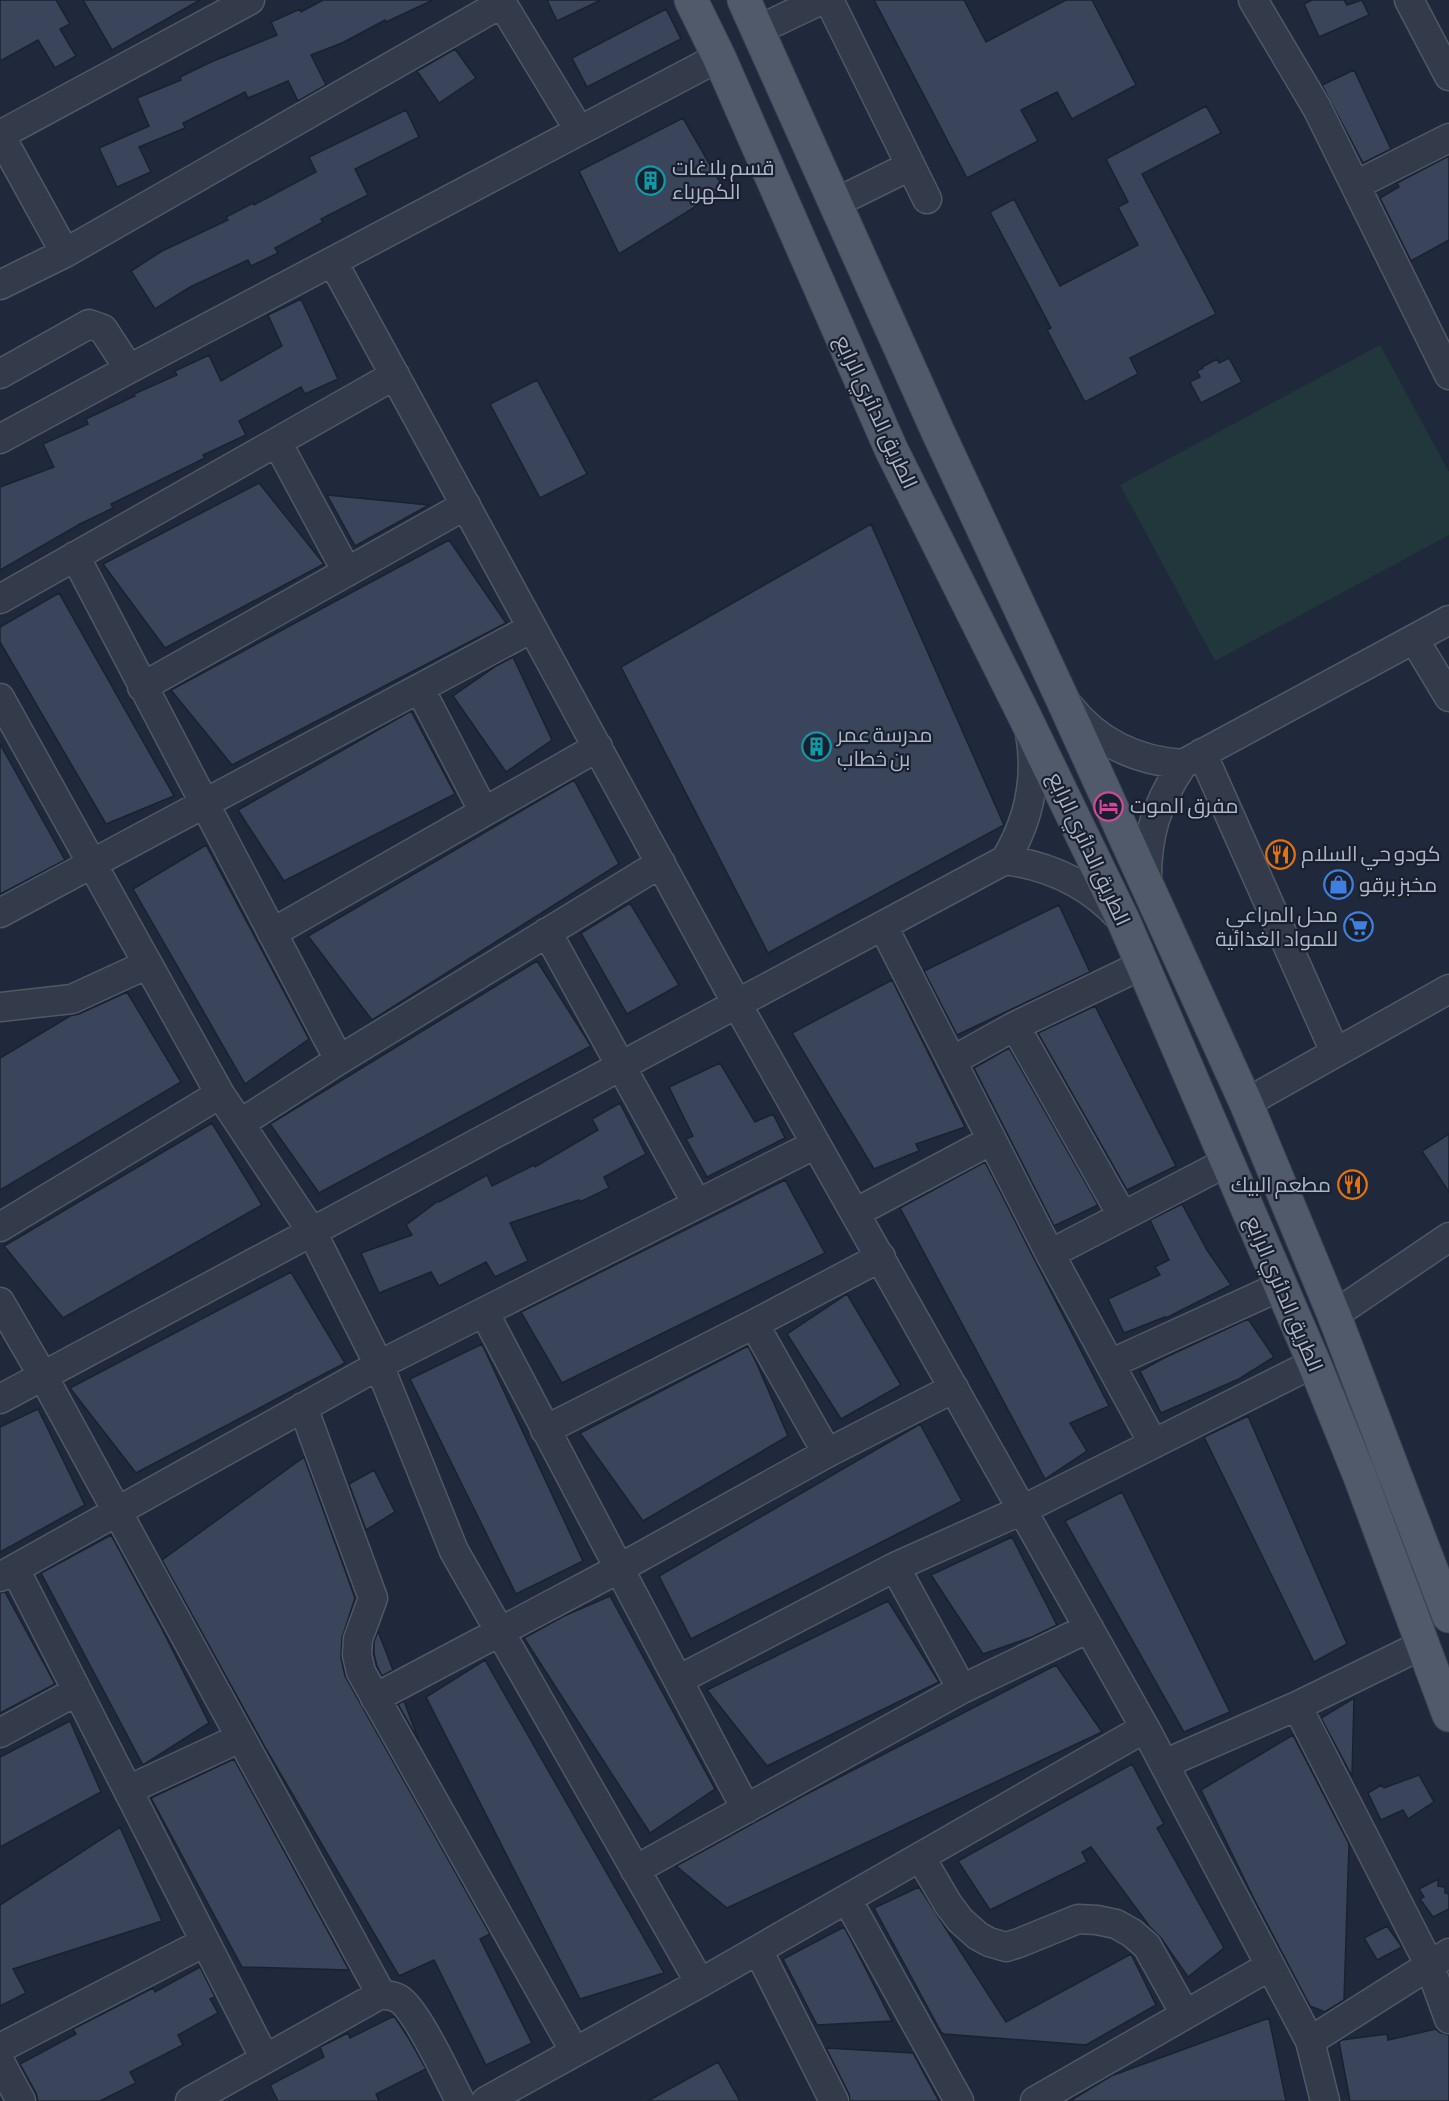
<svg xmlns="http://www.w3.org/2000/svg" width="1449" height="2101" font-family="'Asap Condensed',Cairo,sans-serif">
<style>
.green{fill:#21373c}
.building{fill:#3a455b;stroke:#1a2231;stroke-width:1.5}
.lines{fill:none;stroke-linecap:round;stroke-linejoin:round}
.minor-casing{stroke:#505868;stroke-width:31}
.major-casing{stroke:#3c4454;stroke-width:35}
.minor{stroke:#333b4b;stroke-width:28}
.major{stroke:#505a6b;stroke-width:33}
.labels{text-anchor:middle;stroke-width:4.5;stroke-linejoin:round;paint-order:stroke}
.poi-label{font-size:21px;fill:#adb5c7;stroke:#18202f;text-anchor:start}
.street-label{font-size:21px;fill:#adb5c7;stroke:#18202f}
</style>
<rect width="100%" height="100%" fill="#1f293b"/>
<!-- green -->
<path class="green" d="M1380 345 1449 472V535L1215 661 1120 485Z"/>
<!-- building -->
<path class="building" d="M0 0H56L70 24 60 29 76 56 55 68 38 40 0 61Z
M83 0H200L112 50Z
M323 0H433L386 22 385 20 342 43 311 55 326 85 298 101 288 81 248 98 245 92 183 123 185 128 139 147 151 172 117 187 99 148 149 126 137 98 181 80 180 77 211 62 277 35 271 22 300 9 301 12Z
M547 0H601L557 21Z
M874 0H964L986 42 1066 0H1092L1136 85 1072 119 1057 92 1021 110 1038 141 967 178Z
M1312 0H1344L1347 5 1362 0 1369 15 1319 37 1304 4Z
M666 9 681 39 587 87 572 58Z
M455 49 476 78 439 103 417 71Z
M1354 70 1391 149 1363 163 1322 85Z
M1206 106 1221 133 1142 174 1216 314 1130 358 1138 374 1085 402 1047 330 1051 328 990 212 1014 199 1060 286 1138 245 1118 207 1128 202 1106 159Z
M406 110 419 137 355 169 368 195 321 219 323 222 275 248 278 253 251 266 248 260 190 287 155 309 131 271 162 251 228 220 226 217 253 203 254 205 316 172 309 157Z
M683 118 724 189 619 254 579 171Z
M1449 156V240L1411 261 1380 198 1399 187 1397 183Z
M301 299 338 379 305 394 301 387 239 421 246 435 203 455 205 458 111 504 113 508 80 524 0 570V487L54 467 43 444 88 424 86 419 135 396 134 394 177 375 175 371 209 355 221 381 282 346 268 315Z
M1229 358 1242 382 1201 403 1190 382 1200 377 1197 371 1203 368 1202 367 1217 359 1219 363Z
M537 380 587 474 540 498 490 404Z
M259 483 324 564 165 648 103 564Z
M327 495 429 505 355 546Z
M871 524 1004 825 768 953 621 667Z
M449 540 506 623 232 765 171 690Z
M59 593 174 796 106 824 0 642V627Z
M513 657 552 740 506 772 453 696 496 666Z
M411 711 455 794 284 881 238 810Z
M0 744 65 860 0 894Z
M574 780 619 864 372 1020 308 936Z
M206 845 309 1039 245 1084 133 889Z
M630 903 679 985 627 1014 581 933Z
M1059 905 1090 972 957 1035 924 971Z
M537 961 591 1046 319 1193 270 1124Z
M892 980 965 1127 916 1144 919 1151 874 1169 792 1033Z
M127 992 181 1082 0 1190V1058L70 1016 79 1014Z
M1095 1006 1176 1166 1127 1190 1038 1033Z
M1009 1048 1098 1205 1054 1226 974 1068Z
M720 1063 755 1122 773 1114 785 1138 707 1177 686 1139 693 1136 669 1087Z
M620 1103 646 1154 604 1177 609 1188 580 1202 579 1200 510 1223 528 1261 495 1277 486 1262 439 1286 431 1272 379 1293 361 1253 412 1235 406 1225 438 1201 439 1202 487 1175 492 1186 534 1165 535 1167 598 1130 592 1119Z
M212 1123 262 1205 63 1318 4 1246Z
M1449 1134V1192L1422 1151Z
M985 1162 1109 1406 1070 1423 1087 1451 1045 1479 900 1208Z
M785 1180 825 1253 562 1383 521 1312Z
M1182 1204 1207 1250 1231 1285 1166 1318 1165 1317 1124 1333 1108 1299 1160 1275 1155 1267 1169 1260 1150 1220Z
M291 1272 345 1363 136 1473 70 1388Z
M847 1294 901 1385 841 1419 787 1334Z
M1248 1319 1274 1357 1239 1379 1161 1413 1140 1371 1164 1358Z
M482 1344 583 1561 516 1594 410 1379Z
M748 1346 757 1364 788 1436 643 1521 580 1433Z
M38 1409 85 1505 0 1552V1427Z
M1248 1416 1347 1644 1314 1662 1204 1437Z
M920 1424 962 1501 691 1639 659 1576Z
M304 1457 355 1598 342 1638 341 1658 345 1676 490 1934 480 1939 532 2043 486 2065 434 1960 399 1976 266 1749 162 1560Z
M374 1470 395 1512 366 1530 349 1484Z
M1122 1492 1230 1712 1184 1732 1065 1521Z
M111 1535 162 1629 209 1723 143 1765 41 1573Z
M1012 1537 1057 1625 1032 1637 983 1654 931 1575Z
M5 1592 55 1684 0 1713V1593Z
M610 1596 715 1789 650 1833 524 1638 564 1616Z
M888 1601 939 1682 767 1766 707 1690Z
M378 1631 393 1670 382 1676 377 1666 374 1654V1642Z
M485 1660 664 1973 580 1999 426 1697Z
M1056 1665 1102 1732 727 1908 676 1866 803 1796Z
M1354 1698 1352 1776 1321 1718Z
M404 1701 419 1741 398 1704Z
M70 1721 101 1792 0 1847V1757Z
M1293 1735 1349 1844 1344 2000 1325 2012 1310 2006 1254 1899 1201 1790Z
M234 1759 349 1970 242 1967 151 1798Z
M1132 1764 1164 1824 1157 1828 1224 1948 1188 1977 1161 1938 1150 1927 1091 1847 1082 1852 1087 1862 990 1910 958 1861Z
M1419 1775 1434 1802 1408 1819 1403 1810 1381 1820 1368 1793 1381 1785 1384 1788Z
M120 1827 162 1921 13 1969 26 1993 0 2006V1905Z
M1438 1879V1886L1445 1887V1893L1449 1894V1909L1433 1917 1420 1899 1424 1897 1419 1889Z
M919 1887 1006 2022 1131 1954 1156 2005 1086 2045 944 2034 941 2032 874 1908Z
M1387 1926 1402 1947 1377 1960 1364 1938Z
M844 1927 851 1940 892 2021 817 2025 783 1959Z
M200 1967 215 1997 210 1999 218 2013 178 2035 183 2045 130 2072 136 2083 100 2101H38L36 2093 20 2064 76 2034 73 2029 153 1988 155 1992Z
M394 2016 409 2039 426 2069 376 2094 379 2101H278L270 2085 324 2057 320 2047 348 2033 350 2038Z
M1269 2018 1286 2101H1070L1111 2076Z
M1436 2029 1439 2032 1449 2035V2101H1350L1339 2042 1342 2040 1387 2034 1388 2040Z
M826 2048 913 2053 939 2101H850L849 2094Z
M718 2062 740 2101H648Z"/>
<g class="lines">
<defs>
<path id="minor" d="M500 0 579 130
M829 0 927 199
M1253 0 1317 108 1449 375
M1409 0 1449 76
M758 30 821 0
M0 135 250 0
M0 135 65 253
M1356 185 1449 138
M835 203 910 166
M333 262 737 1004 1145 1728 1310 2041 1325 2101
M0 285 65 253 502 3
M0 374 89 324 103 329 129 369
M0 439 129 369 719 57
M277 442 347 572
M75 556 339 1060
M0 599 395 375
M1414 639 1449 697
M142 687 466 505
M420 689 484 812
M0 698 220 1094 312 1232 379 1365 454 1551 700 1983
M1069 706C1098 743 1138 761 1183 764
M1202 753 1335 1052
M1005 860C1050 866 1089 884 1120 918
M1147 885C1146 836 1156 804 1183 764L1449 620
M0 913 532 628
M883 926 1050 1254 1153 1443
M547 932 697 1204
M272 933 598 747
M0 1007 72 999 148 964
M1015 1026 1122 1215
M952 1061 1015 1026 1142 965
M1246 1103 1449 989
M241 1123 339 1060 661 863
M855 1213 992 1140
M0 1227 220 1094
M1050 1254 1227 1162
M0 1302 43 1376 381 1994
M484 1312 746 1809
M1334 1315 1449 1237
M754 1324 827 1453
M1110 1364 1281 1286
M0 1399 1005 860C1029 821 1038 779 1030 733
M303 1407 373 1598 358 1639 357 1655 361 1672 575 2052
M545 1430 754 1324 881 1257
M895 1567 962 1689
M15 1569 265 2059
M0 1577 379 1365 816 1144
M678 1680 895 1567 1022 1510 1314 1363
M375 1698 620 1568 827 1453 954 1388
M1297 1706 1429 1964 1449 2019
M0 1733 77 1691
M1164 1764 1297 1706 1424 1644
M128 1790 240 1738
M921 1858 948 1904 960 1920 978 1936 989 1942 1006 1947 1019 1943 1078 1919 1097 1920 1116 1924 1132 1933 1147 1946 1185 2014
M635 1870 962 1689 1089 1628
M847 1899 959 2101
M758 1950 834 2101
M1310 2041 1449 1953
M0 2048 205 1942
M0 2062 21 2101
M190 2101 381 1994C387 1995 395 1996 399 1999 417 2010 449 2080 460 2101
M486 2101 700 1983 1145 1728
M1035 2101 1270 1966"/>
<path id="major" d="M691 0 719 57 891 449 1025 717 1124 922 1314 1363 1359 1474 1449 1715
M744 0 938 432 1061 696 1246 1103 1334 1315 1449 1616"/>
</defs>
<!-- minor casing -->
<use href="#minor" class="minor-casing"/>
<!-- major casing -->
<use href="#major" class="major-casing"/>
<!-- minor -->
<use href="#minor" class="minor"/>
<!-- major -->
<use href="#major" class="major"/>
</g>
<!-- icons -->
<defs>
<symbol id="building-ring" viewBox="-11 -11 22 22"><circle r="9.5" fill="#18202f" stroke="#0f9aa8" stroke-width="1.5"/><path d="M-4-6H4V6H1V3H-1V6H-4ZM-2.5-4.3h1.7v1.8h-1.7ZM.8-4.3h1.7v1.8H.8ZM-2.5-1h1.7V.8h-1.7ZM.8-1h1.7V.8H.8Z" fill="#0f9aa8"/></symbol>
<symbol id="hotel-ring" viewBox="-11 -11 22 22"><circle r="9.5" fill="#18202f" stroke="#d1479c" stroke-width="1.5"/><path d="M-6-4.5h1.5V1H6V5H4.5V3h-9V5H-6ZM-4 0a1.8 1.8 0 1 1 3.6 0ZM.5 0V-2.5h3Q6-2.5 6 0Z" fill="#d1479c"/></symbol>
<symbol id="restaurant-ring" viewBox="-11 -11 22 22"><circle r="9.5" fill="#18202f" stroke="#e8710a" stroke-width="1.5"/><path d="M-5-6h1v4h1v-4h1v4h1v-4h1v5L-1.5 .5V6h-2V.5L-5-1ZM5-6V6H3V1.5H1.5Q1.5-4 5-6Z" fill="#e8710a"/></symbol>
<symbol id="shop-ring" viewBox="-11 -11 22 22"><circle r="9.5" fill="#18202f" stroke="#3f7fe0" stroke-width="1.5"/><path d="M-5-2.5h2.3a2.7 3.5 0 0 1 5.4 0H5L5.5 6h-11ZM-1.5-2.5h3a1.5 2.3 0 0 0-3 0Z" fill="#3f7fe0"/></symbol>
<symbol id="supermarket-ring" viewBox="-11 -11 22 22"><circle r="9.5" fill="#18202f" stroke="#3f7fe0" stroke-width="1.5"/><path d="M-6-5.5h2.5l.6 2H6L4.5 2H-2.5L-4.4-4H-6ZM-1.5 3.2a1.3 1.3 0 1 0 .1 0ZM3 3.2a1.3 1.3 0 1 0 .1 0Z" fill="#3f7fe0"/></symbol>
</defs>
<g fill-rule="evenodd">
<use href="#building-ring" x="634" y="164" width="33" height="33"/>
<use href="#building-ring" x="800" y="730" width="33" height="33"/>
<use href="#hotel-ring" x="1092" y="790" width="33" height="33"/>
<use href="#restaurant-ring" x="1264" y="838" width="33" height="33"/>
<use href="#shop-ring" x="1322" y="868" width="33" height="33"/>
<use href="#supermarket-ring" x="1342" y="910" width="33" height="33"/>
<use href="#restaurant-ring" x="1336" y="1168" width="33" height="33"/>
</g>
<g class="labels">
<!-- poi labels -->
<g class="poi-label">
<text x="672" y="175">قسم بلاغات<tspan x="672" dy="24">الكهرباء</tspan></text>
<text x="837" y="742">مدرسة عمر<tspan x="837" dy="24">بن خطاب</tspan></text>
<text x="1130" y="813">مفرق الموت</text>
<text x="1301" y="861">كودو حي السلام</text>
<text x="1359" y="892">مخبز برقو</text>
<text x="1338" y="922" text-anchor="end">محل المراعي<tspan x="1338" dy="24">للمواد الغذائية</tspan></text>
<text x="1331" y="1192" text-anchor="end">مطعم البيك</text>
</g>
<!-- street labels -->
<g class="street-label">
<text transform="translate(876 412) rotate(65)" y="7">الطريق الدائري الرابع</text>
<text transform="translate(1089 849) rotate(65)" y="7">الطريق الدائري الرابع</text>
<text transform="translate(1284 1294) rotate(67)" y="7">الطريق الدائري الرابع</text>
</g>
</g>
</svg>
